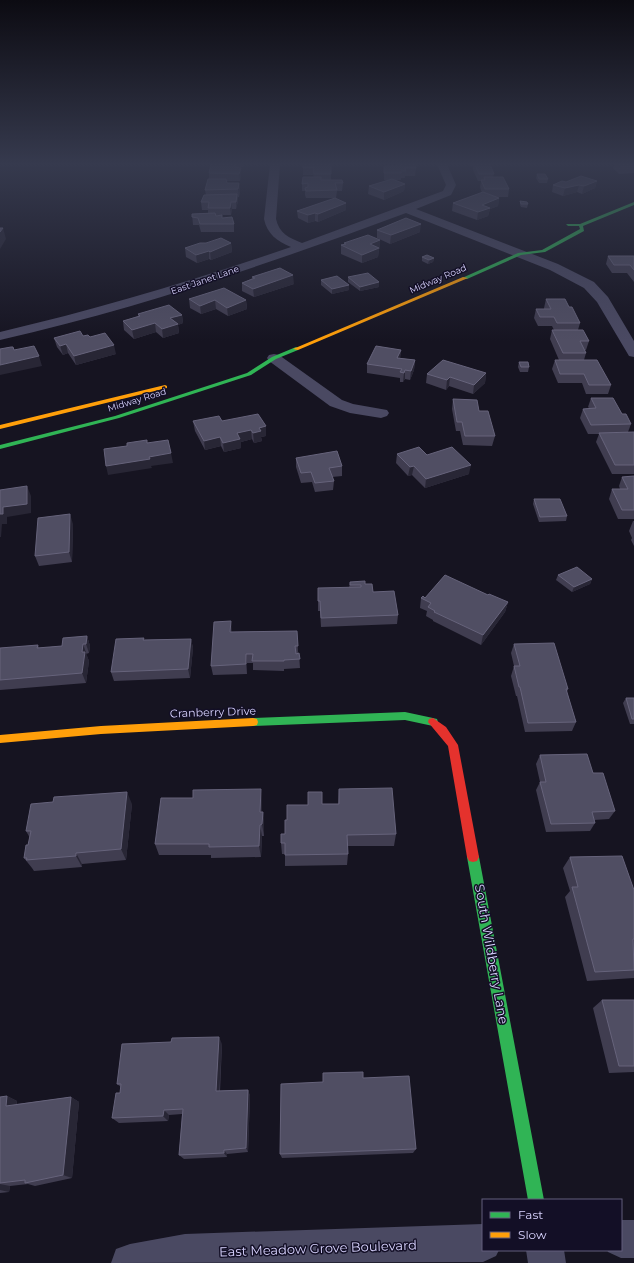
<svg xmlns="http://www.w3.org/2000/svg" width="634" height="1263" font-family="Montserrat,sans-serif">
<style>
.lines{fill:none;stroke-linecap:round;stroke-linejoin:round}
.street{fill:#4a4962;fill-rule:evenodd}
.fast{fill:#30b455;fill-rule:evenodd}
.slow{fill:#ff9f0a;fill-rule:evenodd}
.jam{fill:#e5322d;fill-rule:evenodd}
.wall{fill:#403d50}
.shaded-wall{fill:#282635}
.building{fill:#504e63;stroke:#66637b}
.labels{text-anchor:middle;stroke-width:3;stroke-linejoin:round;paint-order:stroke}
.far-street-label{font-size:9px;fill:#d9d4ff;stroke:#130f26}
.street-label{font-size:11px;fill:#d9d4ff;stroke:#130f26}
.near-street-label{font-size:13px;fill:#d9d4ff;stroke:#130f26}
</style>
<rect width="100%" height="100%" fill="#161421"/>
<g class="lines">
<!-- street -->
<path class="street" d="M270 164H280L276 219C279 233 289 238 302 243L443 191 446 185 437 164H447L456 185 451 195 416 209 558 264 594 282 608 297 634 341V357L629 356 597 302 584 288 550 270 406 213C271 263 140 308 0 340V332C99 309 195 280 291 247 277 241 267 234 264 219Z
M274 354 279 355 342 400 353 404 387 410 389 413 387 416 381 418 350 413 330 406 269 361 267 358 269 355Z
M621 1220H634V1258H621L608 1252 607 1250H621Z
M483 1224V1250H499L496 1256 483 1262 111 1263 116 1249 130 1244 185 1234Z
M526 1250H564L566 1263H528Z"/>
<!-- fast -->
<path class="fast" d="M634 202V205L583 226 584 231 545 252 521 255 467 279 462 278 518 253 542 250 580 229 579 226H568L566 224H580Z
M296 347 298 348V350L276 359 251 375 119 418 0 449V445L115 416 247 373 272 357Z
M405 712 433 718 437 719 438 722 437 725 433 726 405 720 253 726 249 725 248 722 249 719 253 718Z
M473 852 477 853 479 857 544 1200H528L467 857 469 853Z"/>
<!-- slow -->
<path class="slow" d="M463 277 468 278 298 350 293 349Z
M165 385 167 386V388L0 429V425Z
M253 718 257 719 258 722 257 725 253 726 101 734 0 743V735L101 726Z"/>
<!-- jam -->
<path class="jam" d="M433 718 446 727 458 745 479 857 477 861 473 862 469 861 467 857 448 746 428 722 429 719Z"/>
</g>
<!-- wall -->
<path class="wall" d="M211 164H245H243V167H235L241 175 240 181H227V183H239L240 191 239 197H238V201L236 209H232L231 215H216L234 224V232H201L199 225H193L192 214 208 213V210H202L201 202 206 195 205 190 209 179V173Z
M303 164H325V165H331V180L343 183 342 191H337L336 198H306L305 195V191H302V180L314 177 313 175H303Z
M398 164H414L416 168 415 176H405V178H401V180H395L405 184 404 191 384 200 368 194 369 186 389 180H384V166L398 165Z
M470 164H490L494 174 493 177 509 189 508 197H496L499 198 498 206 490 209 488 216 477 220 452 211 453 203 482 193 480 187 481 181H478L473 170V166H471Z
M615 164H634V173L619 174 613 168Z
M537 174 548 179 547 183H539L536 178Z
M597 181 595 188 582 194 577 192 563 196 552 192 553 185 566 182Z
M520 201 528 204 527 208 521 207 520 205Z
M346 203V210L318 222 315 221 308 223 298 218 297 211Z
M377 230 420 232 390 244 377 238Z
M231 243 232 252 211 260 209 259 197 263 186 257 185 248Z
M344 243 380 248 379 249 378 257 362 263 341 254V245L344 244Z
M608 256H634V282L627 273H612L606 264Z
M422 257 434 258 433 262 428 264 422 261Z
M252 277 294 284 254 297 242 291V283L253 278Z
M348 277 379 287 360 291 348 282Z
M321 280 349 285V290L332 294 321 285Z
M189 299 246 300 247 309 228 316 216 309 201 314 190 308Z
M546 299 569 307 580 323 578 330 589 341 586 350H585L586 353 584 360 611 385 608 394H586L582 383H558L552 369 555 360H559L550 339 552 330H554L552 326H538L534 318 536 309H544V308Z
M138 314 182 315 183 323 178 325 179 333 163 338 156 332 134 339 124 330 123 321 138 316Z
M83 336 90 337 116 354 76 365 68 353 63 355 57 347 54 338Z
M401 350 400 358 415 360 414 370 410 380 405 379 403 382H400V378L367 373V364Z
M519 362 529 367 528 372H520L518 367Z
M486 373 485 383 473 394 449 386 446 390 426 383 427 374Z
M591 398 622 414 631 424 628 432H634V474H612L596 442 599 434H588L580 418 583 409 589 408 588 407Z
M453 399 479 411 495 436 492 446 463 445 460 431H456L452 409Z
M193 421H222L266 426V436L261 437 262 441 254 443 252 439 241 442V448L224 452 221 446 205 450 195 431Z
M397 454 427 455 469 474 425 488 412 475 408 476 396 463Z
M296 458 342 466V476L332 477 334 481 333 490 315 492 312 482 301 483 296 467Z
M634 476V519H618L609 499 612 489H620L619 486 622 477Z
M534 499 567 516 566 521 539 522 533 504Z
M633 521H634V546L631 540 632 538 629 531Z
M73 524 72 562 39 566 35 556Z
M558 575 592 579 590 584 572 592 556 580Z
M350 582 365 584 398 615 397 624 321 627 320 611H318V601L349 588Z
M488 595 508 602 505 612 481 645 433 621V620L426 616 427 611 420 608 421 598Z
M297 631 298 653H299L300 668 284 669V671L253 670V663H247V674L213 675 211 666 232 632Z
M87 636 90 646 89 653 86 654 89 661 86 683 0 690V649L38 645 39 648 62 646Z
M144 638V640L191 639 193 648 190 678 114 681 111 672Z
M514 644 568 689 567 692 576 722 572 731 525 732 517 696H516L511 676 514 666 511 653Z
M626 698H634V724H630L623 703Z
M540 755 593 773 615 811 609 819 594 820 595 823 590 831 546 832 536 790 540 782 536 764Z
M339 789 396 834 394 846H347L348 854 347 865 285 866V854H282L281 843 285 834 287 820 322 804H338Z
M262 800V812H263L264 824V836H262L261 857 211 858V855H159L155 844Z
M132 804 126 860 82 864V867L34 871 32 868 24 858 28 845 30 838 26 831Z
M570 857 634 890V978L587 981 565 897 570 891 563 868Z
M602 1000H634V1072L609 1073 593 1008Z
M222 1044 220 1091 248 1090 250 1096 248 1152 227 1154V1157L184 1159 179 1155 182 1114 169 1115 168 1121 119 1123 112 1118 120 1093 121 1087 117 1084Z
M363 1078 416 1149 413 1153 282 1158 280 1154 323 1082Z
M7 1096 17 1101V1104L71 1097 79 1102 72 1178 35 1186 28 1184 10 1186 9 1192 0 1193V1097Z"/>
<!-- shaded-wall -->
<path class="shaded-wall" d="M241 168V175L240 181 239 174Z
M597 181 595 188 582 194 584 186Z
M239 183 240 191 239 197 238 189Z
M405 184 404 191 384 200V192Z
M579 185 577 192 563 196 565 188Z
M237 194 238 201 236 209V202Z
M499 198 498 206 490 209 488 216 477 220 478 212 482 205Z
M231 202 232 209 231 215 230 208Z
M346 203V210L318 222V214Z
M315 213V221L308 223V215Z
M421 224 420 232 390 244 391 235Z
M3 228 6 239 0 249V232Z
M380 240V248L379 249 378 257 362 263V255L370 244Z
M231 243 232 252 211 260 210 252Z
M209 251V259L197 263 196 255Z
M434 258 433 262 428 264 429 260Z
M293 275 294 284 254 297 253 289Z
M379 282V287L360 291V287Z
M349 285V290L332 294V289Z
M215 300 216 309 201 314 200 306Z
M246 300 247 309 228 316 227 308Z
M182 315 183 323 178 325 179 333 163 338 162 329 170 318Z
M155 323 156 332 134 339 132 330Z
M66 344 68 353 63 355 60 346Z
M114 345 116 354 76 365 74 356Z
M401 350 400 359 397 358Z
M39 356 42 366 0 375V365Z
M415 360 414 370 410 380 411 371Z
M405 370V379L403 382 404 373Z
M486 373 485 383 473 394 474 385Z
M450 377 449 386 446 390 447 380Z
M266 426V436L261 437 262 441 254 443 253 433 259 428Z
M251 430 252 439 241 442V448L224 452 223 443 237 433Z
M220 437 221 446 205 450 204 441Z
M171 453 173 463 151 466 152 468 108 475 106 466 149 457Z
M471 465 469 474 425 488 426 479Z
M414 466 412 475 408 476 410 467Z
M27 486 31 496V513L7 517V524H2L1 537H0V514L3 507Z
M70 514 73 524 72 562 69 552Z
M592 579 590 584 572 592 574 587Z
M508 602 505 612 481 645 483 635Z
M231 621 232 631V641L230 632Z
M87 636 90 646 89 653 86 644Z
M191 639 193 648 190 678 188 669Z
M83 644 89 661 86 683 82 673V652Z
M246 654 247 663V674L246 664Z
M261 789 262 800V824L260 812Z
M127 792 132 804 126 860 121 849Z
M263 812 264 824V836L262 824Z
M260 825 262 836 261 857 259 846Z
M76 853 82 864V867L76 856Z
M219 1037 222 1044 219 1096 216 1091Z
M248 1090 250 1096 248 1152 246 1148Z
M7 1096 17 1101 16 1111 6 1106Z
M71 1097 79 1102 72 1178 63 1175Z
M164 1110 169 1115 168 1121 163 1116Z
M224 1150 227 1154V1157L224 1153Z
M0 1184 10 1186 9 1192 0 1190Z"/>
<!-- building -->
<path class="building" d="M211 164H235V167L241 168 239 174 209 173Z
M303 164 331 165V174H314L313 167 303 168Z
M400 164H414L416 168H405L406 171H401V173H384V166L401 165Z
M475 164H490L494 174H479Z
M618 164H634V166L621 167Z
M537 174H545L548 179H539Z
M581 176 597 181 584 186 579 185 565 188 553 185 562 181 566 182Z
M303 177H321V180H342L343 183H335L337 190 306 191 305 188 308 187V183L302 184Z
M484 177H503L509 189H485L481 180H485Z
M208 179H226L227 183H239L238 189 205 190Z
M392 179 405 184 384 192 369 186Z
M483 192 499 198 482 205 490 208 478 212 453 203Z
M237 194 236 202H231L230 208H208L209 202H201L204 195Z
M335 198 346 203 318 214 315 213 308 215 297 211Z
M520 201 527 202 528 204H521Z
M215 213 216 216 222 215V218L232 217 234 224H200L198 218 192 217V214Z
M406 218 421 224 391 235 377 230Z
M0 228H3L0 232Z
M368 235 380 240 370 244 379 248 362 255 341 245 346 244 344 243Z
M221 238 231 243 210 252 209 251 196 255 185 248 200 243H206Z
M427 255 434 258 429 260 422 257Z
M608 256H634V270L630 265H614Z
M280 268 293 275 253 289 242 283 255 278 252 277Z
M368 273 379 282 360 287 348 277Z
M337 276 349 285 332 289 321 280Z
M224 288 246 300 227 308 215 300 200 306 189 299Z
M546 299H565L569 307H572L580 323H557L554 317H540L536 309H551Z
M169 305 182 315 170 318 178 324 162 329 155 323 132 330 123 321 140 316 138 314Z
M552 330H583L589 341H580L586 353H563Z
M80 331 83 336 88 335 90 337 105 333 114 345 74 356 66 344 60 346 54 338Z
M34 346 39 356 0 365V349L11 347H13L14 350Z
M376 346 401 350 397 358 415 360 411 371 405 370 404 373 400 372 402 369 367 364Z
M443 360 486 373 474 385 450 377 447 380 427 374Z
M555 360H597L611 385H589L584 374H560Z
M519 362H528L529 367H521Z
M591 398H613L622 414H626L631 424 591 425 583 409 596 408Z
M453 399 477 400 479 411H488L495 436H465L462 422H457Z
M258 414 266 426 259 428 261 431 253 433 251 430 237 433 240 439 223 443 220 437 204 441 193 421 219 416 222 421Z
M634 432V465H615L599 433Z
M147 440V443L168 440 171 453 149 457 150 459 106 466 104 449 127 446V443Z
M419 447 427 455 452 447 471 465 426 479 414 466 410 467 397 454Z
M337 451 342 466 329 468 334 481 315 483 311 472 301 473 296 458Z
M634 476V510H622L612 489H628L622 477Z
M27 486V504L3 507V514H0V490Z
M534 499H560L567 516 540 517Z
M70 514 69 552 35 556 38 518Z
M577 567 592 579 574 587 558 575Z
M445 575 488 595 489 594 508 602 483 635 434 612 435 611 428 607 431 603 421 598 423 596 425 598Z
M365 581V584H372L373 592 394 591 398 615 321 618 320 601H318V588L361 587V585H350V582Z
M231 621 230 632 297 631 298 646H295L296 654 299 653 300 659 284 660V661H252L253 654H246V664L211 666 214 622Z
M87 636 86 644H83L82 652H85L82 673 0 680V648L38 645 37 648 62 646 63 638Z
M144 638 143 640 191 639 188 669 111 672 116 639Z
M554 643 568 689H566L576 722 528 723 520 687H519L514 666H520L514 644Z
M626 698H634V719H632Z
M587 754 593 773H603L615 811 592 812 595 823 551 824 540 782H546L540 755Z
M392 788 396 834 347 835 348 854 285 855V843H281V834H285V820H287V805H308V792H322V804H339V789Z
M261 789 260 812H263L262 824 260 825 259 846 209 847V844H155L161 798H193V790Z
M127 792 121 849 76 853V856L26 860 27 858H24L26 845H28L31 831H26L31 804 53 802 54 797Z
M622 856 634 890V939H633L634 970 595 972 572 887H578L570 857Z
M602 1000H634V1066H619Z
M219 1037 216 1091 248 1090 246 1148 224 1150V1153L179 1155 183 1109 164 1110 163 1116 112 1118 116 1093H120L121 1084H117L122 1044 171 1042 172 1038Z
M363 1072V1078L409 1076 416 1149 280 1154 281 1084 323 1082V1073Z
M7 1096 6 1106 71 1097 63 1175 25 1183V1180L0 1183V1097Z"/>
<!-- sky -->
<linearGradient id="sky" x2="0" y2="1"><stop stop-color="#0c0b12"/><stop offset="0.48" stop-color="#363a4e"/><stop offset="1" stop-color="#363a4e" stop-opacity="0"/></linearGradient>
<rect width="634" height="341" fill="url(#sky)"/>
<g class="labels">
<!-- far-street labels -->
<g class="far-street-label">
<text transform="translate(438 279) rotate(-23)" y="3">Midway Road</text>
<text transform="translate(205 280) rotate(-19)" y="3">East Janet Lane</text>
<text transform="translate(137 400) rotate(-17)" y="3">Midway Road</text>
</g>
<!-- street labels -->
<g class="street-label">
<text transform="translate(213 712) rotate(-2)" y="4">Cranberry Drive</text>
</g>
<!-- near-street labels -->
<g class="near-street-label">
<text transform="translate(492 954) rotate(80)" y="5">South Wildberry Lane</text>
<text transform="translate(318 1248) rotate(-2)" y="5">East Meadow Grove Boulevard</text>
</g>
</g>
<!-- legend -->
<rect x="482" y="1199" width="140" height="52" fill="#130f26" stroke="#625e7d"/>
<rect x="490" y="1212" width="20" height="6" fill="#30b455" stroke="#625e7d"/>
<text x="518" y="1219" font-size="12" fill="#d9d4ff">Fast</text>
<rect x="490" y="1232" width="20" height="6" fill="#ff9f0a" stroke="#625e7d"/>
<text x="518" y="1239" font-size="12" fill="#d9d4ff">Slow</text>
</svg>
